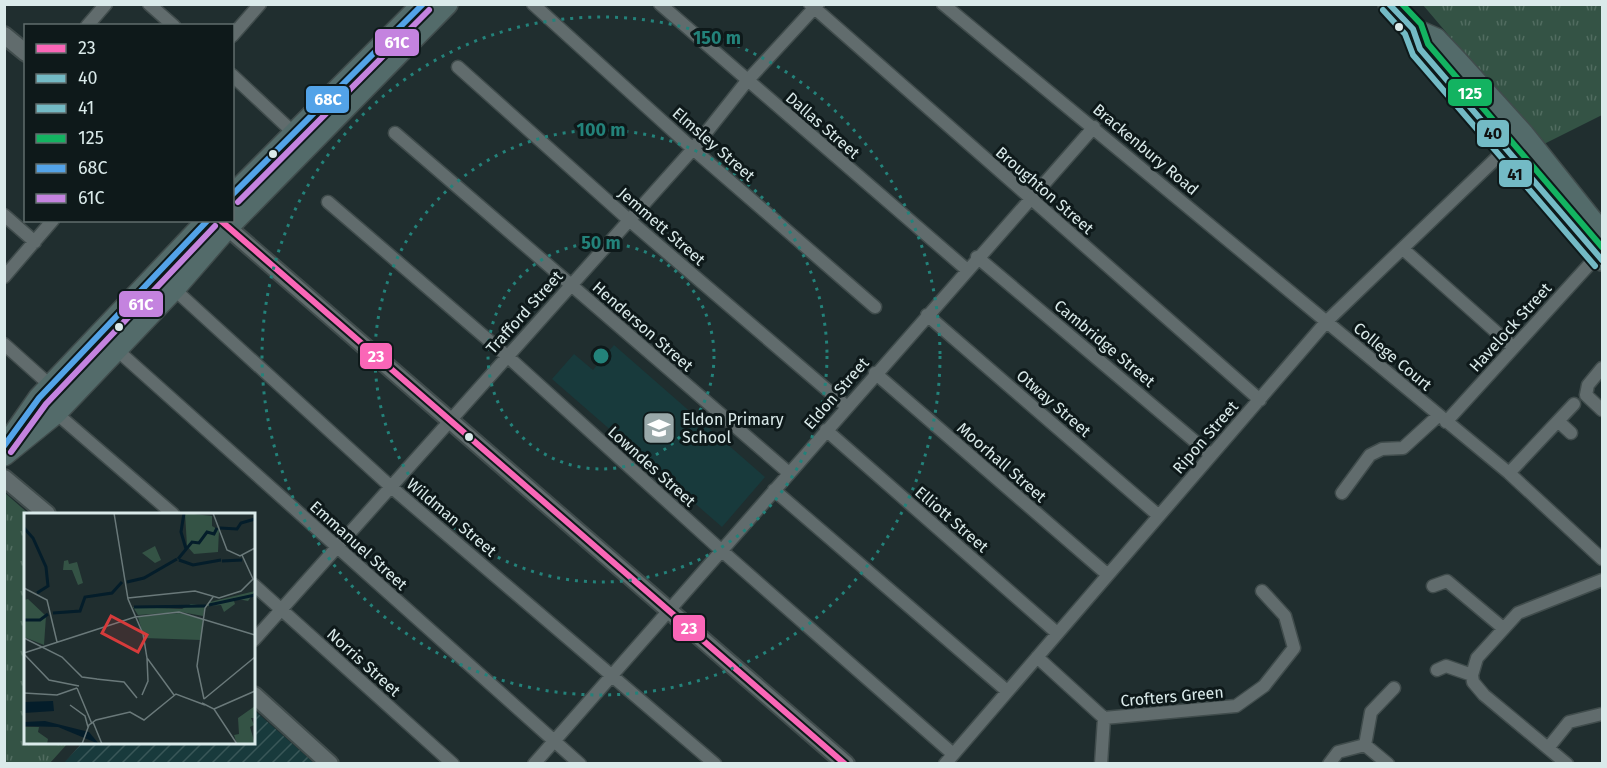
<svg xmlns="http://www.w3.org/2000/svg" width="1607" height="768" font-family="'Fira Sans',sans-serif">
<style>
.built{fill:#183a3c}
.industrial{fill:url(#industrial-furrows)}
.park{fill:url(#park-tufts)}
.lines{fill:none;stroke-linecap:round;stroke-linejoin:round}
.street-casing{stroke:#404c4c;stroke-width:15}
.secondary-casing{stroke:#404c4c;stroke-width:20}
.highway-casing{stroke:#404c4c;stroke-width:24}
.street{stroke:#616c6d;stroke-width:12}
.secondary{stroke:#616c6d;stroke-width:16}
.highway{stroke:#536b6a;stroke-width:21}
.bus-1-casing{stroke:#0e191a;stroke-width:10}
.bus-2-casing{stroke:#0e191a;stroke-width:10}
.bus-3-casing{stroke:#0e191a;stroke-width:10}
.bus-4-casing{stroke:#0e191a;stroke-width:10}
.bus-5-casing{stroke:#0e191a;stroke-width:10}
.bus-6-casing{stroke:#0e191a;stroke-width:10}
.bus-1{stroke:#fa66b7;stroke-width:6}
.bus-2{stroke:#73bac5;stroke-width:6}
.bus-3{stroke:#73bac5;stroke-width:6}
.bus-4{stroke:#13b361;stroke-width:6}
.bus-5{stroke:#53a3e8;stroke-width:6}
.bus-6{stroke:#c483df;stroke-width:6}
.ring{fill:none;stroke:#23827a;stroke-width:3;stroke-dasharray:3 6}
.bus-dot{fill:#daeaea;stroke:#0e191a;stroke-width:2}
.labels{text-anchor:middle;stroke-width:6;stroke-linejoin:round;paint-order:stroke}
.street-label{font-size:16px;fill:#daeaea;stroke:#0e191a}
.poi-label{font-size:16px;fill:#daeaea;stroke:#0e191a;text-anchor:start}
.inset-river{fill:none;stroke:#041d2a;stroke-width:3}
.inset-road{fill:none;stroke:#6a797a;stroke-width:1.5}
.view{fill:#d63b3b;fill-opacity:0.15;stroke:#d63b3b;stroke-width:3}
.inset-edge{fill:none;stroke:#daeaea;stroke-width:3}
.centre{fill:#23827a;stroke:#0e191a;stroke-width:3}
.ring-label{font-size:18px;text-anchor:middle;font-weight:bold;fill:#23827a;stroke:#0e191a;stroke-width:6;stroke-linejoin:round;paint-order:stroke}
.line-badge{stroke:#0e191a;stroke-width:2}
.badge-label{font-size:16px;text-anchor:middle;font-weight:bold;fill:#fff}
.pale-badge-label{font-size:16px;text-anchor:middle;font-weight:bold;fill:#111}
</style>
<defs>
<pattern id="industrial-furrows" width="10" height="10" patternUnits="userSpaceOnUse" patternTransform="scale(1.5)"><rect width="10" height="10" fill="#183a3c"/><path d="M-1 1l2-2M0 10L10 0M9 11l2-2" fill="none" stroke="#395758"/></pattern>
<pattern id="park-tufts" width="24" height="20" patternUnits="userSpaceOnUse" patternTransform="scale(1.5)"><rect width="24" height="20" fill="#345345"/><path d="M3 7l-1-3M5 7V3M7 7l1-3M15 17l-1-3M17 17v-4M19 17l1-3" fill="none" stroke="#516c60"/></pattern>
</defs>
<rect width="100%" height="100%" fill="#202e2f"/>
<!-- built -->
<path class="built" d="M614 345 765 477 722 527 552 379 574 354 593 370Z"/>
<!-- industrial -->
<path class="industrial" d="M254 710 314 763H64L82 743 254 742Z"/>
<!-- park -->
<path class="park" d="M1423 5H1602V115L1542 145Z
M5 493 29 514H26V742L68 743 50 763H5Z"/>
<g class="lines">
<defs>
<path id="street" d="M149 4 174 26
M533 4 693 149 875 307
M660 4 966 269
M810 4 1260 400
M943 4 1509 473 1602 559
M87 26 106 4
M232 36 260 4
M458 67 629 220 846 406
M232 75 296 135
M395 133 789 473
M328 202 507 356 722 551 953 754
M4 215 35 242
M1403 249 1513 347
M977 257 1211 455
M4 277 53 220
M174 289 390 486 715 764
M927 315 1159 516
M4 344 51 386
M117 350 580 764
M1602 368 1588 385 1586 395 1602 410
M875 373 1108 575
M56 413 173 514
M1558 421 1571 433
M1446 422 1598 255
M826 430 1057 633
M1509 473 1574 404
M774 490 1007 691
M1342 493 1370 455 1382 449 1403 448 1438 416
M254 585 453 764
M1433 586 1447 581 1503 628
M254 640 693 149 747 81 818 4
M1037 657 1104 718 1236 706 1264 686 1294 648 1285 616 1262 591
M1437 670 1446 666 1472 675 1473 682 1484 695 1567 764
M1472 675 1477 658 1518 613 1602 580
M1365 745 1388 764
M1548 748 1569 722 1602 714
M534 764 1094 127
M945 764 1327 321 1510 145
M1101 764 1104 718
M1329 764 1338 752 1365 745 1371 712 1394 688"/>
<path id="secondary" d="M4 35 26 53
M219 220 846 764
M4 478 47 514
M254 695 330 764"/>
<path id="highway" d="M1389 4 1413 29 1436 39 1457 61 1523 134 1602 233
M1413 29 1420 49 1602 260
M232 196 423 4
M7 444 39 398 208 220
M4 455 56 413 174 289 227 228 447 4"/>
</defs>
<!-- street casing -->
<use href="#street" class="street-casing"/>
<!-- secondary casing -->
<use href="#secondary" class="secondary-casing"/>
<!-- highway casing -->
<use href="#highway" class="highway-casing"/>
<!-- street -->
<use href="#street" class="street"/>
<!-- secondary -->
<use href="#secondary" class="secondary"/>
<!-- highway -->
<use href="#highway" class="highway"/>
<defs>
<path id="bus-1" d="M220 220 845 764"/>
<path id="bus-2" d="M1389 4 1413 29 1420 49 1602 260"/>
<path id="bus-3" d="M1383 10 1405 34 1413 55 1595 266"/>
<path id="bus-4" d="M1402 4 1421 24 1428 44 1602 247"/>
<path id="bus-5" d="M232 195 423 4
M4 446 39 398 208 220"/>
<path id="bus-6" d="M238 202 429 10
M11 452 46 404 215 226"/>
</defs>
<!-- bus-1 casing -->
<use href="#bus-1" class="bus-1-casing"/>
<!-- bus-2 casing -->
<use href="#bus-2" class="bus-2-casing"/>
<!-- bus-3 casing -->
<use href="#bus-3" class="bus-3-casing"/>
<!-- bus-4 casing -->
<use href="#bus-4" class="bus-4-casing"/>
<!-- bus-5 casing -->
<use href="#bus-5" class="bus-5-casing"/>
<!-- bus-6 casing -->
<use href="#bus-6" class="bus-6-casing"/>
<!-- bus-1 -->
<use href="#bus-1" class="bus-1"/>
<!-- bus-2 -->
<use href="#bus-2" class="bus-2"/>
<!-- bus-3 -->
<use href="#bus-3" class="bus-3"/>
<!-- bus-4 -->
<use href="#bus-4" class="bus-4"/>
<!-- bus-5 -->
<use href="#bus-5" class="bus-5"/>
<!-- bus-6 -->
<use href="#bus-6" class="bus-6"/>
</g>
<!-- distance rings -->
<g class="ring">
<circle cx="601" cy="356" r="113"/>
<circle cx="601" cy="356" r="226"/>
<circle cx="601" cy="356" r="339"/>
</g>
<!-- icons -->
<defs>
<symbol id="school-square" viewBox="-11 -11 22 22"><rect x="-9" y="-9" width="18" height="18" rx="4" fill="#99a8a9" stroke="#0e191a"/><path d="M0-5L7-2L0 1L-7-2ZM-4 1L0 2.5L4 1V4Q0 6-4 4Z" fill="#fff"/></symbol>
</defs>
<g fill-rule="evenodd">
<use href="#school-square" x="640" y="409" width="38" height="38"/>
</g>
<!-- markers -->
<g class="bus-dot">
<circle cx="1399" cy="27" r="5"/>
<circle cx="273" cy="154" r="5"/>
<circle cx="119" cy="327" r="5"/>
<circle cx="469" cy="437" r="5"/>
</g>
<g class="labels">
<!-- street labels -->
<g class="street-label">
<text transform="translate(823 125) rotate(41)" y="6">Dallas Street</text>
<text transform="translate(714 144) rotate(41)" y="6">Elmsley Street</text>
<text transform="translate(1146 149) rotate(40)" y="6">Brackenbury Road</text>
<text transform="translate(1045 190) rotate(41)" y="6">Broughton Street</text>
<text transform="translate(662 226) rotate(41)" y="6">Jemmett Street</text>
<text transform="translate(524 312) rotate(-48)" y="6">Trafford Street</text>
<text transform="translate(643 326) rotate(41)" y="6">Henderson Street</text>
<text transform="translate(1510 327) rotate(-48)" y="6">Havelock Street</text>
<text transform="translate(1105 343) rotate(40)" y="6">Cambridge Street</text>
<text transform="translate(1393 356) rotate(40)" y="6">College Court</text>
<text transform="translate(836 393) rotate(-49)" y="6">Eldon Street</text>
<text transform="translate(1054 403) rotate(41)" y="6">Otway Street</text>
<text transform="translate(1205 437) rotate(-49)" y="6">Ripon Street</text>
<text transform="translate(1002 462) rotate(41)" y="6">Moorhall Street</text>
<text transform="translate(652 466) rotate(42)" y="6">Lowndes Street</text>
<text transform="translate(452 517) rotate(40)" y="6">Wildman Street</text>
<text transform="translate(952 519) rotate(41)" y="6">Elliott Street</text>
<text transform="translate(359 545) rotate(42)" y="6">Emmanuel Street</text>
<text transform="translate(364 662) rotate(42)" y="6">Norris Street</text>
<text transform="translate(1172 696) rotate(-5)" y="6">Crofters Green</text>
</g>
<!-- poi labels -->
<g class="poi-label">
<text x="682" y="425">Eldon Primary<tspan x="682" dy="18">School</tspan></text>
</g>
</g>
<!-- overview -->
<g transform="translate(24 513)">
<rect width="231" height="231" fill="#202e2f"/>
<path d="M161 0 188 3V13L195 17 194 39 170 41 163 33ZM167 91 181 93 179 103 157 99 114 102 109 94 158 96ZM15 214 14 219 24 226 23 231H0V214Z" fill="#345345"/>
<path d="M131 33 137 47 131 50 118 40ZM44 47 45 51 53 49 59 70 54 72 48 57H39L40 48ZM231 78 224 88 209 85 211 91 200 99 197 92 183 93 186 89ZM4 86 22 103 20 132 0 124V87ZM155 100 179 106 177 127 120 125 114 104ZM231 193V205H227L230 212 226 214 231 231H213L210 222 215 221 214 205Z" fill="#345345"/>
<path d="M29 188 30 198 0 200V189ZM21 208 65 219 75 231 34 214 0 213V209Z" fill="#041d2a"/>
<path class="inset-river" d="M160 0 157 19 162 36M0 15 9 25 22 54 24 73 13 80M196 15 213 16 217 10 231 6M154 46 168 29 175 30 183 19 190 21 193 15M155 47 169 52 197 47M198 48 218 47M103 69 120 65 153 46M185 92 231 82M110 94 182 93M29 100 56 98 61 84 88 80 98 69M0 107H16L24 101"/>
<path class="inset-road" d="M90 0 104 86 119 121 123 145 150 182M189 0 203 37 216 43 231 35M0 75 23 87 33 129M104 85 171 78 195 85 217 78 229 66 218 42M0 125 38 144 58 164 73 166M0 140 111 104 155 99 231 122M0 141 25 167 55 173M72 166 100 169 113 185M53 175 68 211M0 180 33 182 53 175M118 182 124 168 123 145M180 186 173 153 181 95 189 84M180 186 231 144M178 190 190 196 213 231M46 192 61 203 64 214M190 196 231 178M69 209 78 231M58 231 65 212 72 207 106 199 120 207 152 181 181 192"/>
<path class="view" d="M87 103 123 122 114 139 78 120Z"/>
<rect width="231" height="231" class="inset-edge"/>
</g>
<circle cx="601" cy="356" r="9" class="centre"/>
<g class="ring-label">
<text x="717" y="44">150 m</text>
<text x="601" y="136">100 m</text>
<text x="601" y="249">50 m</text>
</g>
<g class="line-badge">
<rect x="374" y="28" width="46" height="29" rx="6" fill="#c483df"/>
<rect x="1447" y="78" width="46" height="29" rx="6" fill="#13b361"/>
<rect x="305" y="85" width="45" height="29" rx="6" fill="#53a3e8"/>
<rect x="1476" y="119" width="34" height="29" rx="6" fill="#73bac5"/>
<rect x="1498" y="159" width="35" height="29" rx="6" fill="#73bac5"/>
<rect x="118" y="290" width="46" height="28" rx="6" fill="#c483df"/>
<rect x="359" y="342" width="34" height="28" rx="6" fill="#fa66b7"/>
<rect x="672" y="614" width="34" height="28" rx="6" fill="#fa66b7"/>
</g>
<g class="badge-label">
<text x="397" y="48">61C</text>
<text x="1470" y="99">125</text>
<text x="328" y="105">68C</text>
<text x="141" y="310">61C</text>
<text x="376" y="362">23</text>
<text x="689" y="634">23</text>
</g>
<g class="pale-badge-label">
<text x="1493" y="139">40</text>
<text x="1515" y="180">41</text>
</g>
<!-- border -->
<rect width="1607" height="768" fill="none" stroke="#daeaea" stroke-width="12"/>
<!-- legend -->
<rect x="24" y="24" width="210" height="198" fill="#0e191a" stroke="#606d6d" stroke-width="1.5"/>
<rect x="36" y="44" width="30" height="9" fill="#fa66b7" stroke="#606d6d" stroke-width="1.5"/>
<text x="78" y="54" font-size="18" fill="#daeaea">23</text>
<rect x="36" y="74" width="30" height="9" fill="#73bac5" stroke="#606d6d" stroke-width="1.5"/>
<text x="78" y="84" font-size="18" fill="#daeaea">40</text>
<rect x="36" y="104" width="30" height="9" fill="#73bac5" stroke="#606d6d" stroke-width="1.5"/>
<text x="78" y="114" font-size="18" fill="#daeaea">41</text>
<rect x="36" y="134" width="30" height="9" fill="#13b361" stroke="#606d6d" stroke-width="1.5"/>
<text x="78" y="144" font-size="18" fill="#daeaea">125</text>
<rect x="36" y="164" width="30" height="9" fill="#53a3e8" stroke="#606d6d" stroke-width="1.5"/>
<text x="78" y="174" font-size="18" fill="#daeaea">68C</text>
<rect x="36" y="194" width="30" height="9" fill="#c483df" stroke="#606d6d" stroke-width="1.5"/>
<text x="78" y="204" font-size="18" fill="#daeaea">61C</text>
</svg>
